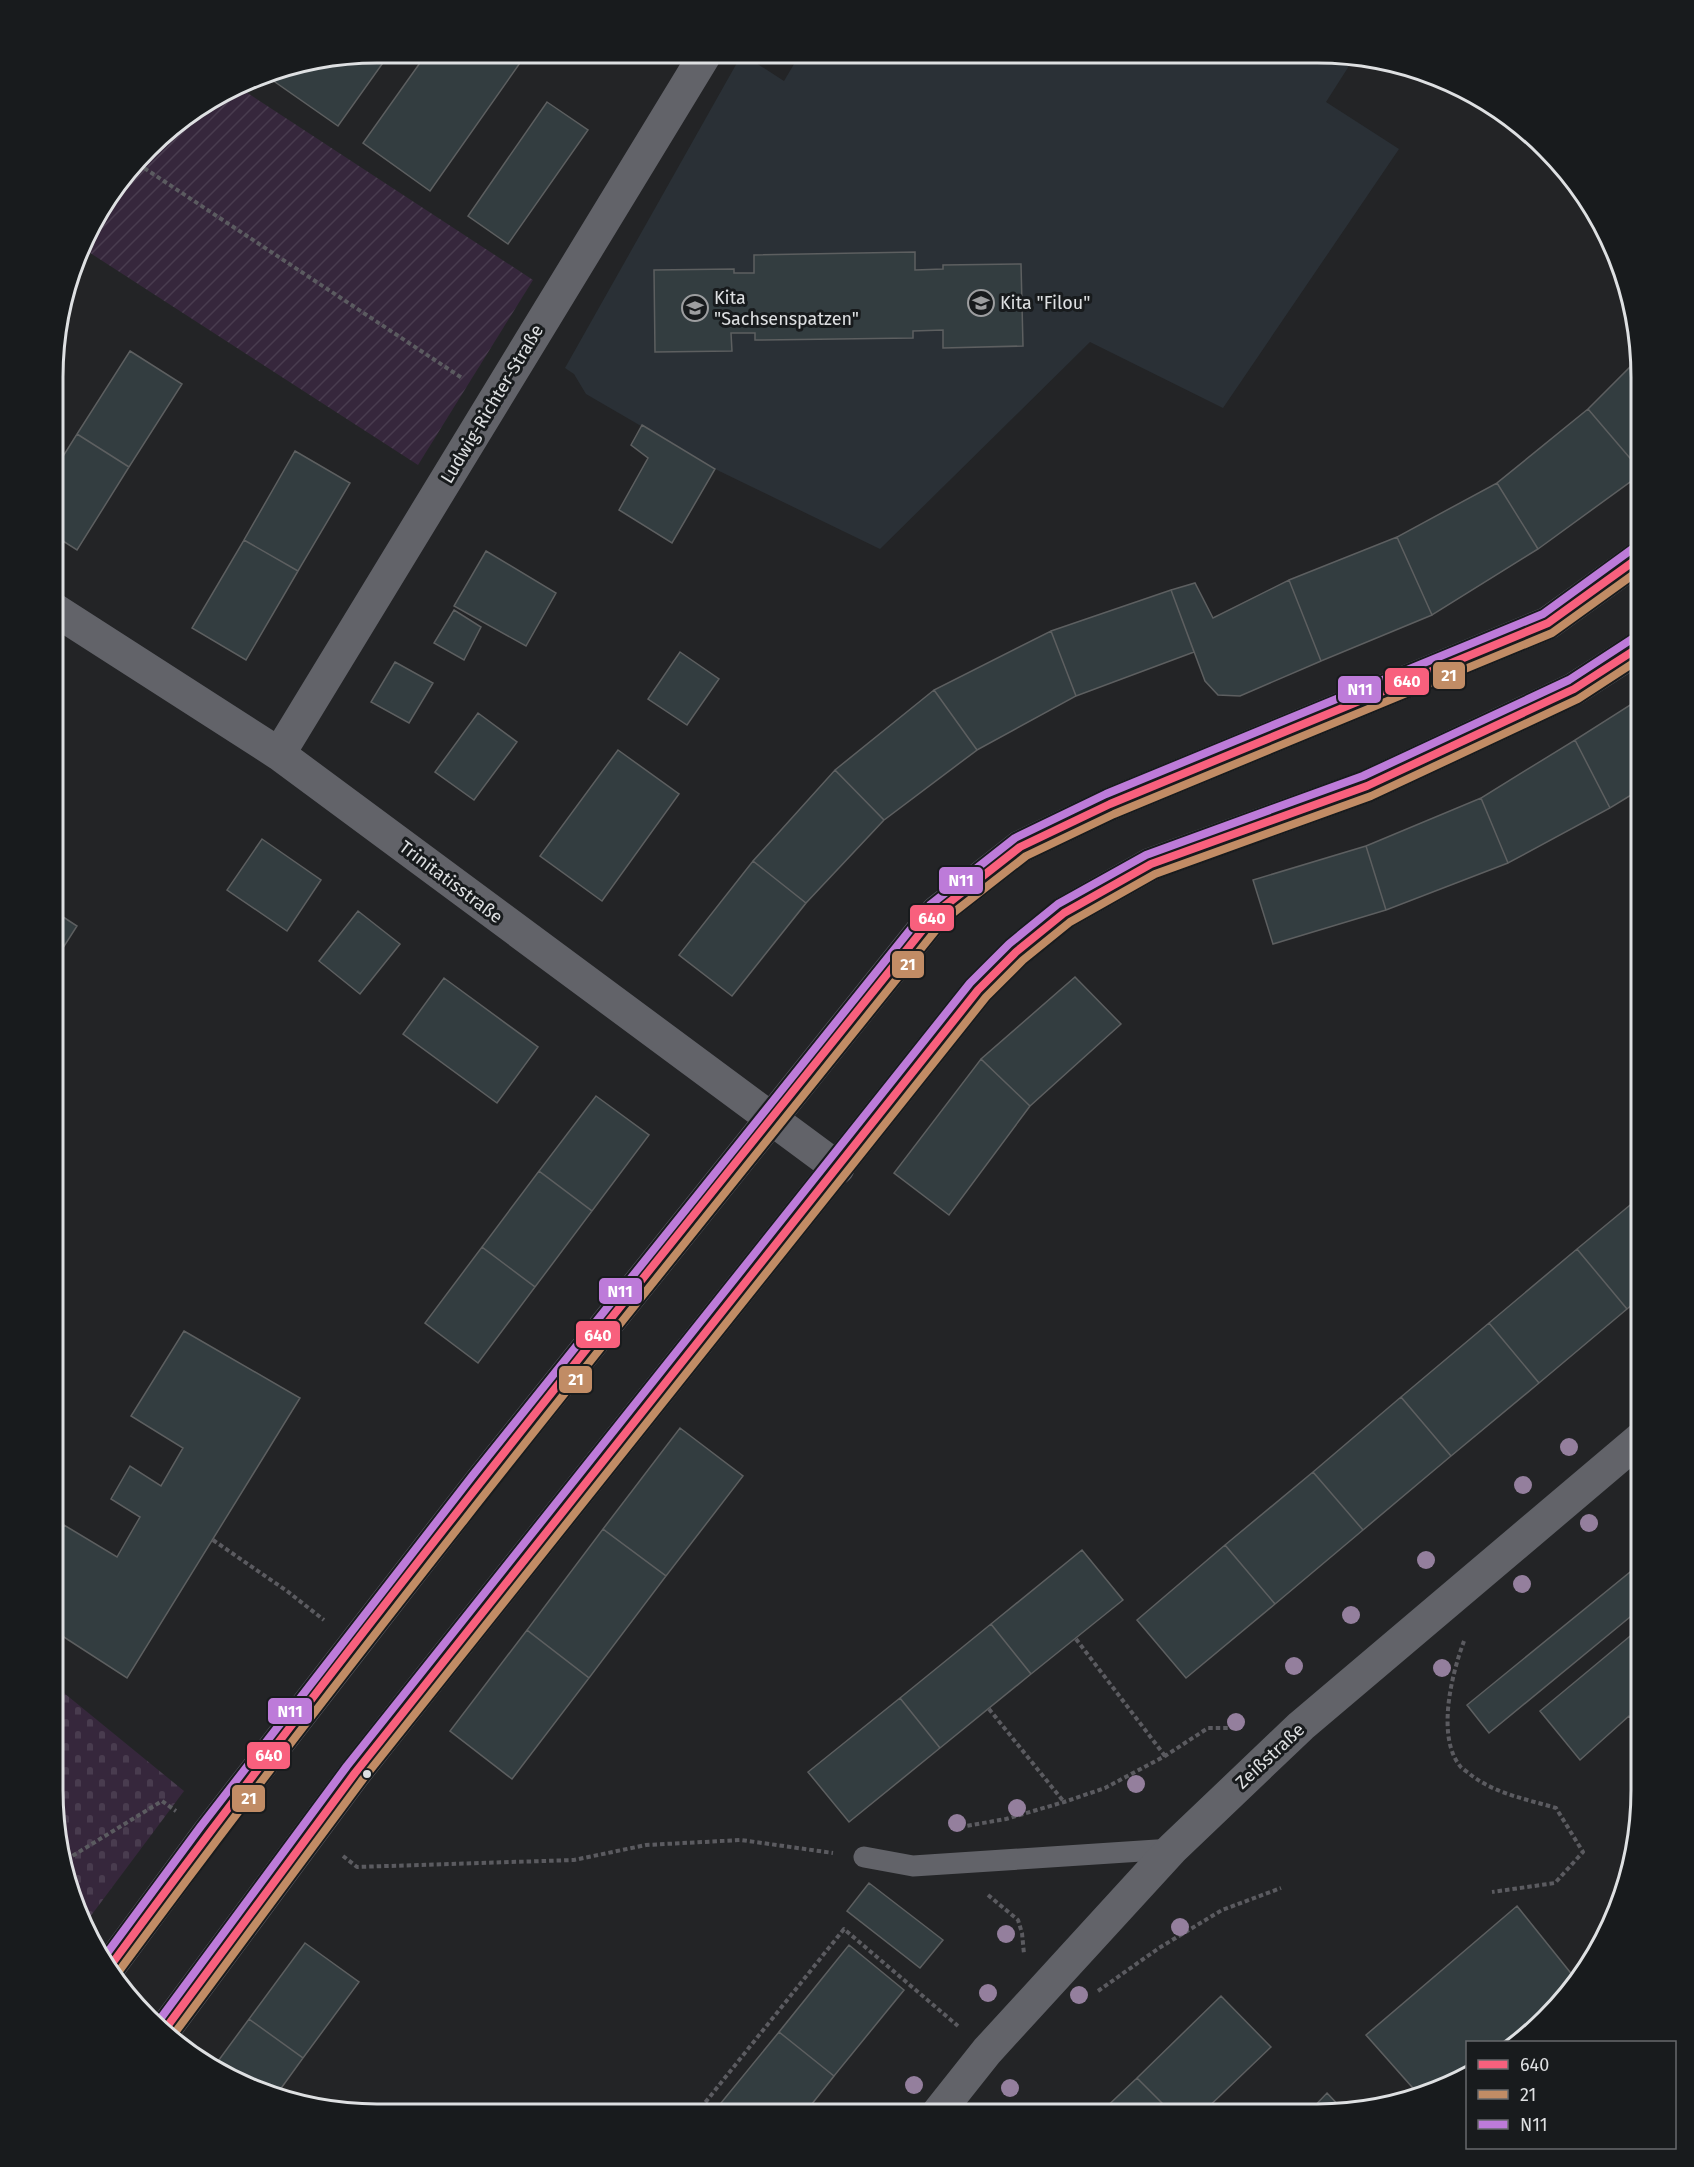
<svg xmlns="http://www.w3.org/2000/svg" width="1694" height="2167" font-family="'Fira Sans',sans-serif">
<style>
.built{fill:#2a3036}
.cemetery{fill:url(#cemetery-stones)}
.garden{fill:url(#garden-furrows)}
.building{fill:#333d40;stroke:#5d5f60;stroke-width:1.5}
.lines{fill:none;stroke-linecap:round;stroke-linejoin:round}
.path{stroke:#5b5b60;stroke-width:4;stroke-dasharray:4.5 3;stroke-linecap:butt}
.lane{stroke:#626369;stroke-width:21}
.street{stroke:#626369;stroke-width:33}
.primary{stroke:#595a61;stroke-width:33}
.bus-1-casing{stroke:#181b1d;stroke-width:12}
.bus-2-casing{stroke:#181b1d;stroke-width:12}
.bus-3-casing{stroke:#181b1d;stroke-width:12}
.bus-1{stroke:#f8607d;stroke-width:8}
.bus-2{stroke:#c18c65;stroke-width:8}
.bus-3{stroke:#bd7bd9;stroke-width:8}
.tree{fill:#947f9d}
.bus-dot{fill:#dee0e2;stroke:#181b1d;stroke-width:2}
.labels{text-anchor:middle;stroke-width:6;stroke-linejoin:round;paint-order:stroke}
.poi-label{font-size:18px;fill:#dee0e2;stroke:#181b1d;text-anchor:start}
.street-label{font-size:18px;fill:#dee0e2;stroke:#181b1d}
.rim{fill:none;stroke:#dee0e2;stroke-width:3}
.line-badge{stroke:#181b1d;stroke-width:2}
.badge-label{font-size:16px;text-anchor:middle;font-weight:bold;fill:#fff}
</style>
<defs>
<pattern id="cemetery-stones" width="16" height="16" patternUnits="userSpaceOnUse" patternTransform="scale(1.5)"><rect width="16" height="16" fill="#36273c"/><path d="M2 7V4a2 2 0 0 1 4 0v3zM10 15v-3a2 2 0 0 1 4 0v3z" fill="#493c4f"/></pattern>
<pattern id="garden-furrows" width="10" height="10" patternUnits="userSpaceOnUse" patternTransform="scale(1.5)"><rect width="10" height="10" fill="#36273c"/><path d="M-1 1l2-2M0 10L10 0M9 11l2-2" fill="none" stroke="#493c4f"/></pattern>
</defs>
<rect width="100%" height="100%" fill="#232426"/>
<!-- built -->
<path class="built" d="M742 54 784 81 800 54 1356 55 1326 102 1399 149 1223 408 1090 342 880 549 715 469 586 394 574 374 565 368Z"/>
<!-- cemetery -->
<path class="cemetery" d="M53 1684 184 1791 84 1925 64 1875 53 1791Z"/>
<!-- garden -->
<path class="garden" d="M240 88 533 280 418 465 84 249 94 219 102 207 163 133Z"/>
<!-- building -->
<path class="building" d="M377 52 390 53 338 126 265 75 272 70Z
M427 53H527L430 191 363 143Z
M547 102 588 130 508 244 468 216Z
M915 252V270L943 269V265L1021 264 1023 346 943 348V330L913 331V338L755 340V333H731L732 351 655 352 654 270 734 269V273H754V255Z
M130 351 182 384 129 467 77 434Z
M1639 358 1641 376V471L1588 409Z
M1588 409 1641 471V474L1538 549 1497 483Z
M642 425 715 469 672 543 619 510 648 458 631 445Z
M77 434 129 467 77 550 55 536V469Z
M295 451 350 483 298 571 244 540Z
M1497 483 1538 549 1432 615 1397 537Z
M1397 537 1432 615 1321 661 1289 580Z
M244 540 298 571 246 660 192 628Z
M486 551 556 593 526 646 454 606Z
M1289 580 1321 661 1240 696 1218 695 1205 681 1171 590 1195 583 1213 618Z
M1171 590 1194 652 1076 696 1051 631Z
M454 610 481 627 464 660 434 643Z
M1051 631 1076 696 977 750 934 690Z
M680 652 719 679 687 725 648 699Z
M395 662 433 683 409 723 371 702Z
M934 690 977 750 884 820 835 770Z
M1641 698V789L1610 808 1575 740Z
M478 713 517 742 474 800 435 772Z
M1575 740 1610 808 1508 863 1481 798Z
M618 750 679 794 602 901 540 856Z
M835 770 884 820 806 903 753 861Z
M1481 798 1508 863 1386 910 1366 846Z
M262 839 321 880 287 931 227 890Z
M1366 846 1386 910 1273 944 1253 880Z
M753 861 806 903 732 996 679 955Z
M54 911 77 926 54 962Z
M358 911 400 944 360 994 319 961Z
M1075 977 1121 1024 1030 1106 981 1059Z
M444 978 538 1047 497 1103 403 1034Z
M981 1059 1030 1106 949 1215 894 1173Z
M596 1096 649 1135 592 1211 539 1171Z
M539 1171 592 1211 535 1287 482 1247Z
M1641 1196V1297L1627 1309 1577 1249Z
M482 1247 535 1287 478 1363 425 1323Z
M1577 1249 1627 1309 1539 1383 1489 1323Z
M1489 1323 1539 1383 1451 1456 1401 1397Z
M184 1331 300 1398 127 1678 53 1630V1544L64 1525 117 1557 140 1517 111 1499 130 1466 161 1486 183 1448 131 1416Z
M1401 1397 1451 1456 1363 1530 1313 1472Z
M680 1428 743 1476 666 1576 603 1529Z
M1313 1472 1363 1530 1275 1604 1225 1545Z
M603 1529 666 1576 589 1678 527 1630Z
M1225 1545 1275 1604 1186 1678 1137 1620Z
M1082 1550 1123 1600 1031 1674 991 1624Z
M1635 1568 1641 1575V1608L1489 1733 1467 1705Z
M991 1624 1031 1674 940 1748 900 1698Z
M1641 1627V1729L1629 1716 1580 1760 1540 1711Z
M527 1630 589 1678 512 1779 450 1731Z
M900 1698 940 1748 849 1822 808 1772Z
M869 1883 943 1940 920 1968 847 1911Z
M1517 1906 1578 1982 1553 2012 1513 2042H1468V2076L1420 2096 1366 2035Z
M305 1943 359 1982 303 2058 249 2019Z
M849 1945 904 1990 834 2076 779 2032Z
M1221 1996 1271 2047 1201 2114H1173L1137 2078Z
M1553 2012 1546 2020 1517 2042H1513Z
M249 2019 303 2058 274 2098 213 2068Z
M779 2032 834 2076 804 2114H712Z
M1137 2078 1173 2114H1099Z
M1327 2093 1346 2113 1307 2114Z"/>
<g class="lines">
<!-- path -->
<path class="path" d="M138 164 462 378
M54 1062 57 1057
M213 1540 287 1591 324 1620
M1076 1639 1165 1756
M1464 1641C1452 1673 1436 1736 1460 1766 1462 1769 1468 1772 1471 1775 1496 1794 1526 1799 1556 1808L1583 1852 1555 1883 1492 1892
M989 1709 1064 1802
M960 1827 1006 1819 1064 1802 1105 1788 1165 1756 1208 1728H1241
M61 1853 69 1858
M343 1856 357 1867 574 1860 646 1845 741 1840 833 1853
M63 1867 69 1858 162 1801 176 1811
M988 1895 1018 1920 1022 1933 1024 1954
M1098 1991 1159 1948 1222 1910 1281 1888
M696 2114 844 1929 958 2026"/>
<!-- lane -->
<path class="lane" d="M864 1857 913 1866 1172 1849"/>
<!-- street -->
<path class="street" d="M55 610 279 754 838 1168
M279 754 706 53
M937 2114 987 2051 1172 1849 1301 1726 1641 1438"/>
<!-- primary -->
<path class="primary" d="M108 1969 209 1832 481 1481 937 912 1020 847 1110 804 1548 623 1641 556
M163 2032 355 1773 434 1673 978 990 1016 952 1064 913 1151 864 1367 786 1574 689 1641 646"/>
<defs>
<path id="bus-1" d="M108 1969C374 1608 657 1261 937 912L1020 847 1110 804 1548 623 1641 556
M163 2032 355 1773 978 990 1016 952 1064 913 1151 864 1367 786 1574 689 1641 646"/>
<path id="bus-2" d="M116 1975C382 1615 665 1268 944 920L1026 856 1114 814 1552 633 1641 569
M171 2038 363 1779 986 997 1023 960 1070 922 1155 874 1371 796 1578 699 1641 658"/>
<path id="bus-3" d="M102 1960 201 1826 473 1475 930 905 1015 838 1106 794 1543 614 1635 547
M155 2026 347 1766 970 983 1009 944 1058 904 1146 855 1363 776 1569 680 1635 637"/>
</defs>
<!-- bus-1 casing -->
<use href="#bus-1" class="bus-1-casing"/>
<!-- bus-2 casing -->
<use href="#bus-2" class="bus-2-casing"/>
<!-- bus-3 casing -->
<use href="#bus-3" class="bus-3-casing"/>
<!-- bus-1 -->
<use href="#bus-1" class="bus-1"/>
<!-- bus-2 -->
<use href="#bus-2" class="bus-2"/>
<!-- bus-3 -->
<use href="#bus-3" class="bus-3"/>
</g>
<!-- trees -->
<g class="tree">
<circle cx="1569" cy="1447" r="9"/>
<circle cx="1523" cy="1485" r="9"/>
<circle cx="1589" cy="1523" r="9"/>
<circle cx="1426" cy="1560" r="9"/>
<circle cx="1522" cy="1584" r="9"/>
<circle cx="1351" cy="1615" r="9"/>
<circle cx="1294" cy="1666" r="9"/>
<circle cx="1442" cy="1668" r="9"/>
<circle cx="1236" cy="1722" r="9"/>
<circle cx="1136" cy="1784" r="9"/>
<circle cx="1017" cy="1808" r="9"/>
<circle cx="957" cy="1823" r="9"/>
<circle cx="1180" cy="1927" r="9"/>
<circle cx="1006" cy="1934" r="9"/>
<circle cx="988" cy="1993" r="9"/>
<circle cx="1079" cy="1995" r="9"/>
<circle cx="914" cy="2085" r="9"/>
<circle cx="1010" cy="2088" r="9"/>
</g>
<!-- icons -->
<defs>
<symbol id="school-ring" viewBox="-11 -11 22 22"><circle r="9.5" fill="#181b1d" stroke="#9d9ea0" stroke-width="1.5"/><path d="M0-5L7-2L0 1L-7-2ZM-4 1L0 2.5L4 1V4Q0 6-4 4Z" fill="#9d9ea0"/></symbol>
</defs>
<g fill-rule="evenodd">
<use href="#school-ring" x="966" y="288" width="30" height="30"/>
<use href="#school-ring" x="680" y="293" width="30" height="30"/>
</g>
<!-- markers -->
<circle class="bus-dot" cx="367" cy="1774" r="5"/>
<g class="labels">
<!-- poi labels -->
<g class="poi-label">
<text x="714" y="304">Kita<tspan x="714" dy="21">"Sachsenspatzen"</tspan></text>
<text x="1000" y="309">Kita "Filou"</text>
</g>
<!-- street labels -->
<g class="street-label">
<text transform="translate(492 404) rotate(-59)" y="6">Ludwig-Richter-Straße</text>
<text transform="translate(451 882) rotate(37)" y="6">Trinitatisstraße</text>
<text transform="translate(1270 1756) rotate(-43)" y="6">Zeißstraße</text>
</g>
</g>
<!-- crop -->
<path d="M0 0H1694V2167H0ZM377 63H1317A314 314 0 0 1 1631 377V1790A314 314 0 0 1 1317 2104H377A314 314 0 0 1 63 1790V377A314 314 0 0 1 377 63Z" fill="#181b1d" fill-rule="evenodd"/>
<path class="rim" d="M377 63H1317A314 314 0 0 1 1631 377V1790A314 314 0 0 1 1317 2104H377A314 314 0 0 1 63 1790V377A314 314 0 0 1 377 63Z"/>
<g class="line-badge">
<rect x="1432" y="661" width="34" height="29" rx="6" fill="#c18c65"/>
<rect x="1384" y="667" width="46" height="29" rx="6" fill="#f8607d"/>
<rect x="1337" y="675" width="45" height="29" rx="6" fill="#bd7bd9"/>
<rect x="938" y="866" width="46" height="29" rx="6" fill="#bd7bd9"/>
<rect x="909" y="904" width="46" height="28" rx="6" fill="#f8607d"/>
<rect x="891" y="950" width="34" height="29" rx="6" fill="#c18c65"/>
<rect x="598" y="1277" width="45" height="28" rx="6" fill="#bd7bd9"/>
<rect x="575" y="1320" width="46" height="29" rx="6" fill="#f8607d"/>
<rect x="558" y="1365" width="35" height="29" rx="6" fill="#c18c65"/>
<rect x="267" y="1697" width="46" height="28" rx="6" fill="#bd7bd9"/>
<rect x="246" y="1741" width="45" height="29" rx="6" fill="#f8607d"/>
<rect x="231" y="1784" width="35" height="29" rx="6" fill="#c18c65"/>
</g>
<g class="badge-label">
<text x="1449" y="681">21</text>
<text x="1407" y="687">640</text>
<text x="1360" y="695">N11</text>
<text x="961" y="886">N11</text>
<text x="932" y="924">640</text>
<text x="908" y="970">21</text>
<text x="620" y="1297">N11</text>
<text x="598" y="1341">640</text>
<text x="576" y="1385">21</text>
<text x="290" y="1717">N11</text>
<text x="269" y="1761">640</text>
<text x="249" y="1804">21</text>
</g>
<!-- legend -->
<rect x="1466" y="2041" width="210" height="108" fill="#181b1d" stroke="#676a6c" stroke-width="1.5"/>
<rect x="1478" y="2060" width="30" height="9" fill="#f8607d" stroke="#676a6c" stroke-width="1.5"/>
<text x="1520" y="2071" font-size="18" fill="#dee0e2">640</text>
<rect x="1478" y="2090" width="30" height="9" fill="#c18c65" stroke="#676a6c" stroke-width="1.5"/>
<text x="1520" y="2101" font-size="18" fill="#dee0e2">21</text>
<rect x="1478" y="2120" width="30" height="9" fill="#bd7bd9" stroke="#676a6c" stroke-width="1.5"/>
<text x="1520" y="2131" font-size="18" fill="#dee0e2">N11</text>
</svg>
